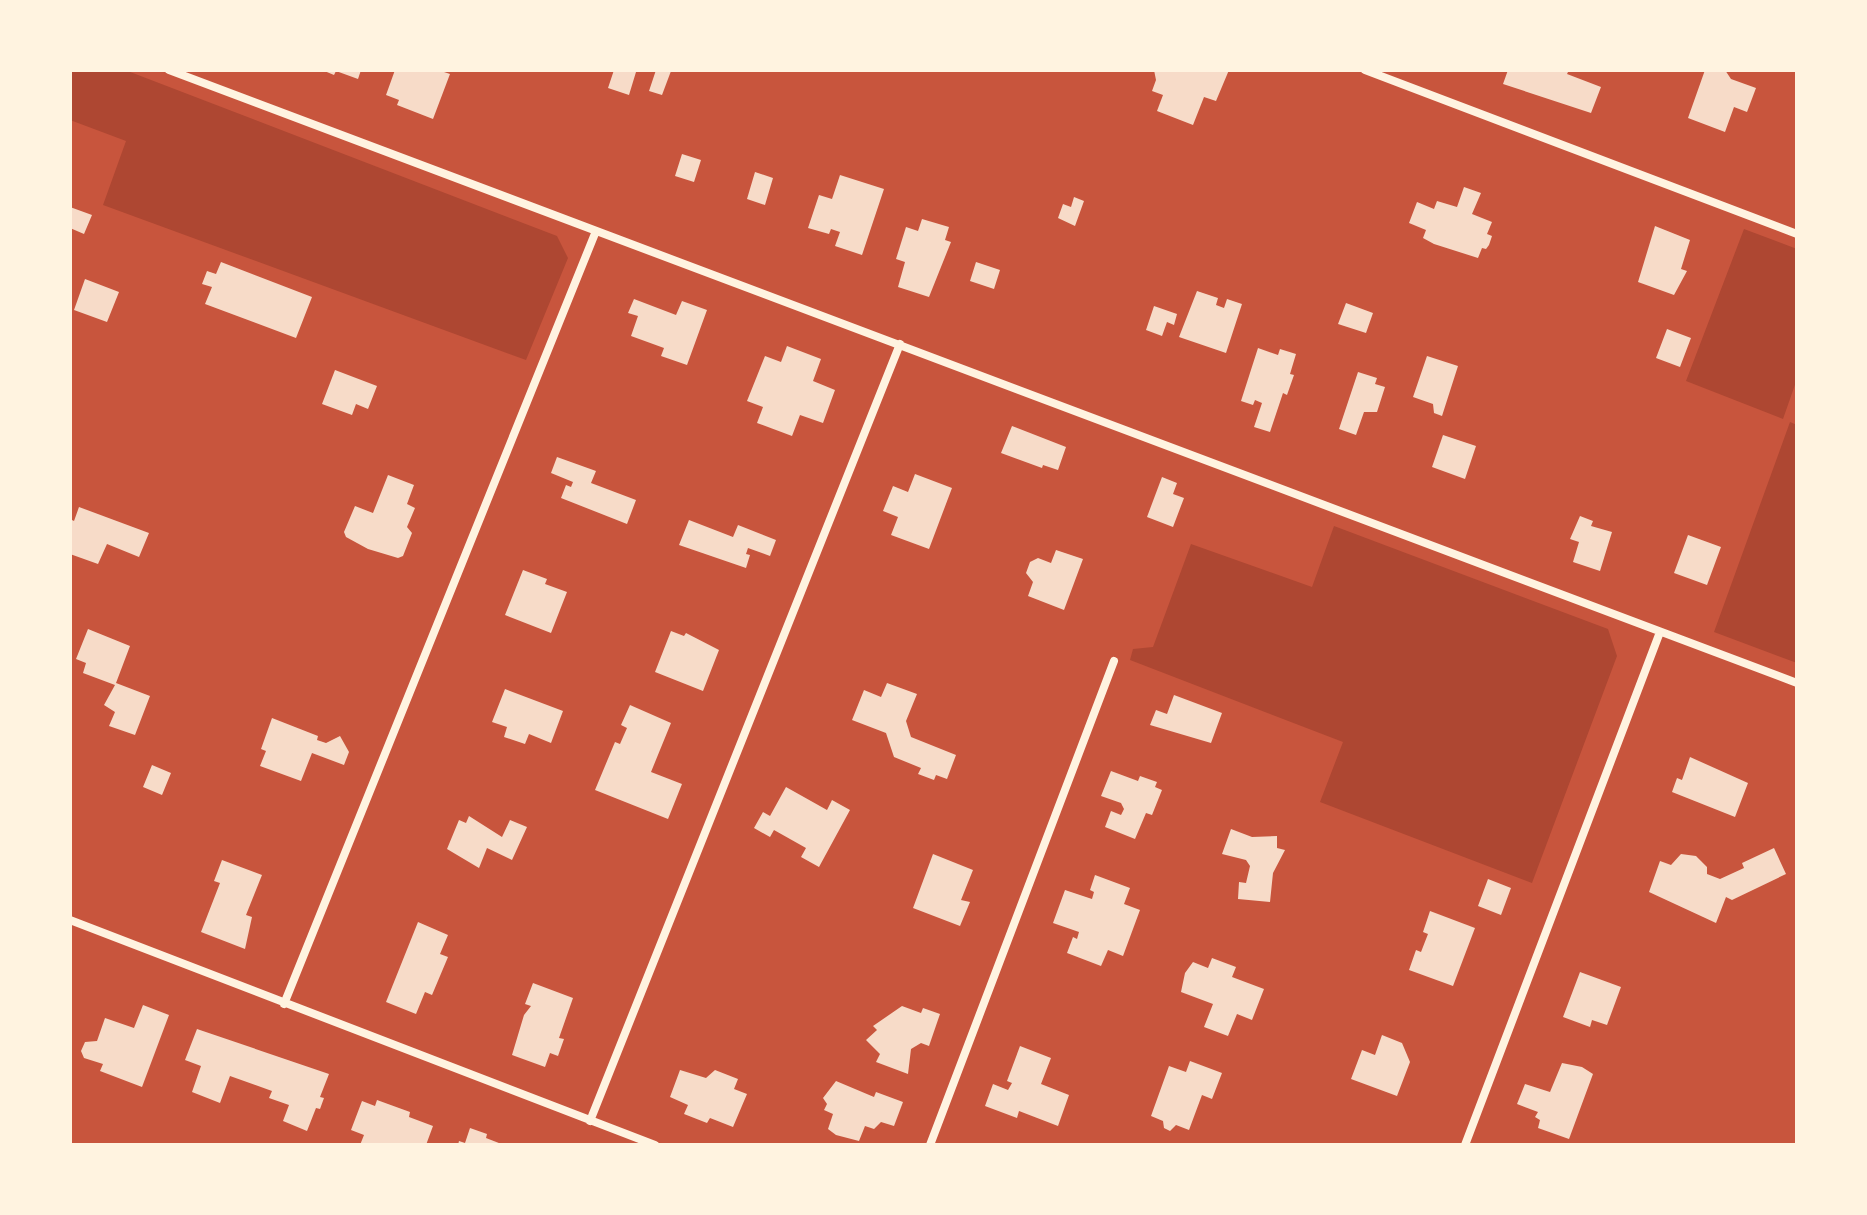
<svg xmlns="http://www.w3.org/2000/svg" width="1867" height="1215" font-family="Montserrat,sans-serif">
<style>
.green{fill:#ae4732}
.building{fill:#f7dbc8}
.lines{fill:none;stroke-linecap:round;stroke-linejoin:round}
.minor{stroke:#fff3e0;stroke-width:8}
</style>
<rect width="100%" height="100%" fill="#c8553d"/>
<!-- green -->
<path class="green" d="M70 70H125L557 236 568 258 526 360 103 205 126 141 70 120Z
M1744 229 1797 249V379L1783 419 1686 381Z
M1790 422 1797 425V663L1714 632Z
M1334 526 1608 629 1617 656 1532 883 1320 802 1343 742 1130 660 1133 649 1153 647 1191 544 1312 587Z"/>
<!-- building -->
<path class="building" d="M322 70H361L358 79 336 71 334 75Z
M395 70H438L450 74 433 119 397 105 399 100 386 95Z
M614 70 636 72 629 95 608 88Z
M656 70 671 71 662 95 649 91Z
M1154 70H1229L1216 101 1204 97 1193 125 1157 111 1163 95 1152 91 1156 80Z
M1508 70H1569L1567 74 1601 87 1591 113 1503 84Z
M1705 70H1725L1731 79 1756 88 1747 112 1734 107 1725 132 1688 118Z
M682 154 701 160 694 182 675 176Z
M755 172 773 178 765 205 747 199Z
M840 175 884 189 862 255 835 246 840 232 831 229 829 234 808 228 819 195 832 199Z
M1464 187 1481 193 1472 214 1492 222 1487 234 1492 236 1489 245 1486 249 1482 248 1478 258 1434 244 1423 238 1426 230 1409 223 1417 202 1434 209 1437 201 1457 207Z
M1074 197 1084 201 1075 226 1058 218 1063 204 1071 207Z
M70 207 92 215 84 234 70 228Z
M922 219 949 227 945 240 951 242 929 297 898 287 905 262 896 259 906 227 918 231Z
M1655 226 1690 240 1681 269 1687 271 1674 295 1638 282Z
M221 262 312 297 296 338 205 304 212 287 202 284 207 271 216 274Z
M976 262 1000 270 994 289 970 281Z
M85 279 119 292 107 322 74 310Z
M1197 291 1218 298 1216 305 1224 308 1227 299 1242 304 1226 353 1179 337Z
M634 299 676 315 682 301 707 310 687 365 661 356 664 348 631 336 638 316 628 313Z
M1346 303 1373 313 1366 333 1338 324Z
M1154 306 1177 314 1174 325 1167 322 1162 336 1146 330Z
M1667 329 1691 338 1680 367 1656 358Z
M787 346 821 359 813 381 835 390 823 423 800 415 792 436 757 423 763 407 747 401 765 356 781 362Z
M1258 348 1278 355 1280 349 1296 354 1290 374 1294 375 1287 395 1283 393 1270 432 1254 427 1262 403 1255 400 1253 405 1241 401Z
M1427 356 1458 366 1442 416 1434 413 1433 404 1413 397Z
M335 370 377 386 368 409 356 404 352 415 322 404Z
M1358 372 1377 378 1375 384 1385 387 1377 412H1364L1356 435 1339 429Z
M1012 426 1066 447 1058 470 1043 465 1042 468 1001 453Z
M1443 435 1476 446 1465 479 1432 467Z
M557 457 596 471 591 483 636 500 627 524 561 498 566 485 571 487 573 482 551 473Z
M915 474 952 488 929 549 891 535 898 517 883 511 893 486 908 492Z
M388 475 414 485 407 504 415 508 407 527 412 533 403 556 398 558 368 549 346 537 344 532 355 506 373 513Z
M1162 477 1177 483 1173 494 1184 498 1173 527 1147 517Z
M79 507 149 533 139 557 107 544 98 564 70 554V519L74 521Z
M1580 516 1593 521 1591 526 1612 532 1600 571 1573 562 1579 542 1570 539Z
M689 520 733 537 738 525 776 540 770 556 748 548 746 554 750 555 746 568 679 545Z
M1688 535 1721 547 1707 585 1674 573Z
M1056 550 1083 559 1064 610 1028 596 1033 582 1026 573 1030 562 1038 558 1051 563Z
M523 570 547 579 545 584 567 592 551 633 505 615Z
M88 629 130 646 116 683 150 696 135 735 109 726 115 712 104 705 115 685 83 673 86 663 76 659Z
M671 631 684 636 686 633 719 650 703 691 655 672Z
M887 683 917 694 906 721 911 737 956 755 947 779 936 775 934 780 918 774 921 768 894 757 886 733 852 720 864 690 881 697Z
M505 689 563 711 551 743 529 734 525 744 504 737 507 727 492 722Z
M1174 695 1222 713 1211 743 1150 725 1156 710 1167 714Z
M630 705 671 723 651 772 682 784 668 819 595 790 615 742 620 744 627 728 621 725Z
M272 718 318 736 317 740 326 743 340 736 349 752 344 765 312 753 301 781 260 766 266 751 261 749Z
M1690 757 1748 783 1735 817 1672 792 1677 778 1682 780Z
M152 765 171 773 162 795 143 787Z
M1111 771 1138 781 1140 776 1157 782 1155 787 1162 790 1152 815 1146 813 1135 839 1105 827 1111 811 1121 815 1124 809 1121 803 1101 796Z
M786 787 827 810 832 800 850 810 819 867 801 857 806 848 774 830 770 837 754 828 763 812 770 816Z
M469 816 502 837 510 820 527 827 512 860 487 848 479 868 447 849 459 820 466 823Z
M1231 829 1252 837 1277 836V848L1285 850 1273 873 1270 902 1238 899 1239 882 1246 883 1250 866 1246 860 1222 854Z
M1774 848 1786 874 1732 900 1726 897 1716 923 1649 892 1660 861 1671 865 1681 854 1696 856 1707 867V874L1720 879 1744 868 1742 863Z
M933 854 973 870 961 900 970 902 960 926 913 908Z
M222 860 262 875 246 915 252 917 245 949 201 932 220 883 214 881Z
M1095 875 1130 888 1124 904 1140 910 1123 956 1108 950 1101 966 1067 953 1073 937 1077 939 1079 932 1053 923 1065 890 1092 899 1094 892 1090 890Z
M1488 879 1511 888 1501 915 1478 906Z
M1430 911 1475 928 1453 986 1409 970 1416 950 1421 952 1428 934 1423 932Z
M418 922 448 935 440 954 448 957 432 995 425 992 416 1014 386 1002Z
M1212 958 1236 967 1232 977 1264 989 1252 1020 1237 1014 1228 1036 1204 1027 1213 1004 1181 992 1185 973 1193 962 1208 968Z
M1580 972 1621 987 1607 1025 1592 1020 1590 1027 1563 1017Z
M533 983 573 998 559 1038 564 1039 558 1056 550 1053 545 1067 512 1055 524 1015 531 1006 525 1004Z
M143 1005 169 1015 142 1087 100 1071 103 1064 84 1058 81 1051 85 1042 97 1041 105 1018 134 1028Z
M902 1006 921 1013 923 1008 940 1014 929 1046 921 1043 911 1049 908 1074 876 1062 880 1054 866 1040 877 1030 873 1026Z
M197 1029 329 1074 320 1097 324 1098 320 1109 316 1108 307 1131 283 1121 289 1105 269 1098 272 1091 230 1076 220 1103 192 1092 201 1066 185 1060Z
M1382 1035 1402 1043 1410 1062 1397 1096 1351 1079 1362 1050 1375 1055Z
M1020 1046 1051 1058 1041 1084 1069 1095 1058 1126 1019 1111 1017 1118 985 1106 993 1084 1008 1090 1012 1083 1007 1081Z
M1190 1061 1222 1073 1212 1099 1202 1095 1189 1130 1176 1125 1170 1131 1164 1128 1163 1121 1151 1116 1169 1066 1186 1072Z
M1562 1063 1582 1067 1593 1074 1569 1139 1538 1128 1540 1120 1535 1117 1538 1112 1517 1104 1525 1084 1550 1092Z
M680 1070 706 1078 715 1070 738 1079 734 1089 747 1094 733 1127 710 1118 707 1123 684 1114 688 1105 670 1097Z
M836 1081 874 1097 876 1092 903 1102 894 1126 881 1122 874 1129 865 1126 859 1141 836 1135 828 1129 833 1114 824 1110 827 1104 823 1098Z
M377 1100 410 1112 409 1117 433 1126 426 1145H360L364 1135 351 1130 362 1101 375 1106Z
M470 1128 487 1134 486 1138 504 1145H458L459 1141 465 1143Z"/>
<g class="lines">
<!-- minor -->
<path class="minor" d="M169 70 1797 683
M1365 70 1797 234
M70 920 655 1145
M284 1004 596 231
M590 1121 900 344
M930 1145 1114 661
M1465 1145 1660 632"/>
</g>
<!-- border -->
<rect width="1867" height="1215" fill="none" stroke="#fff3e0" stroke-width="144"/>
</svg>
